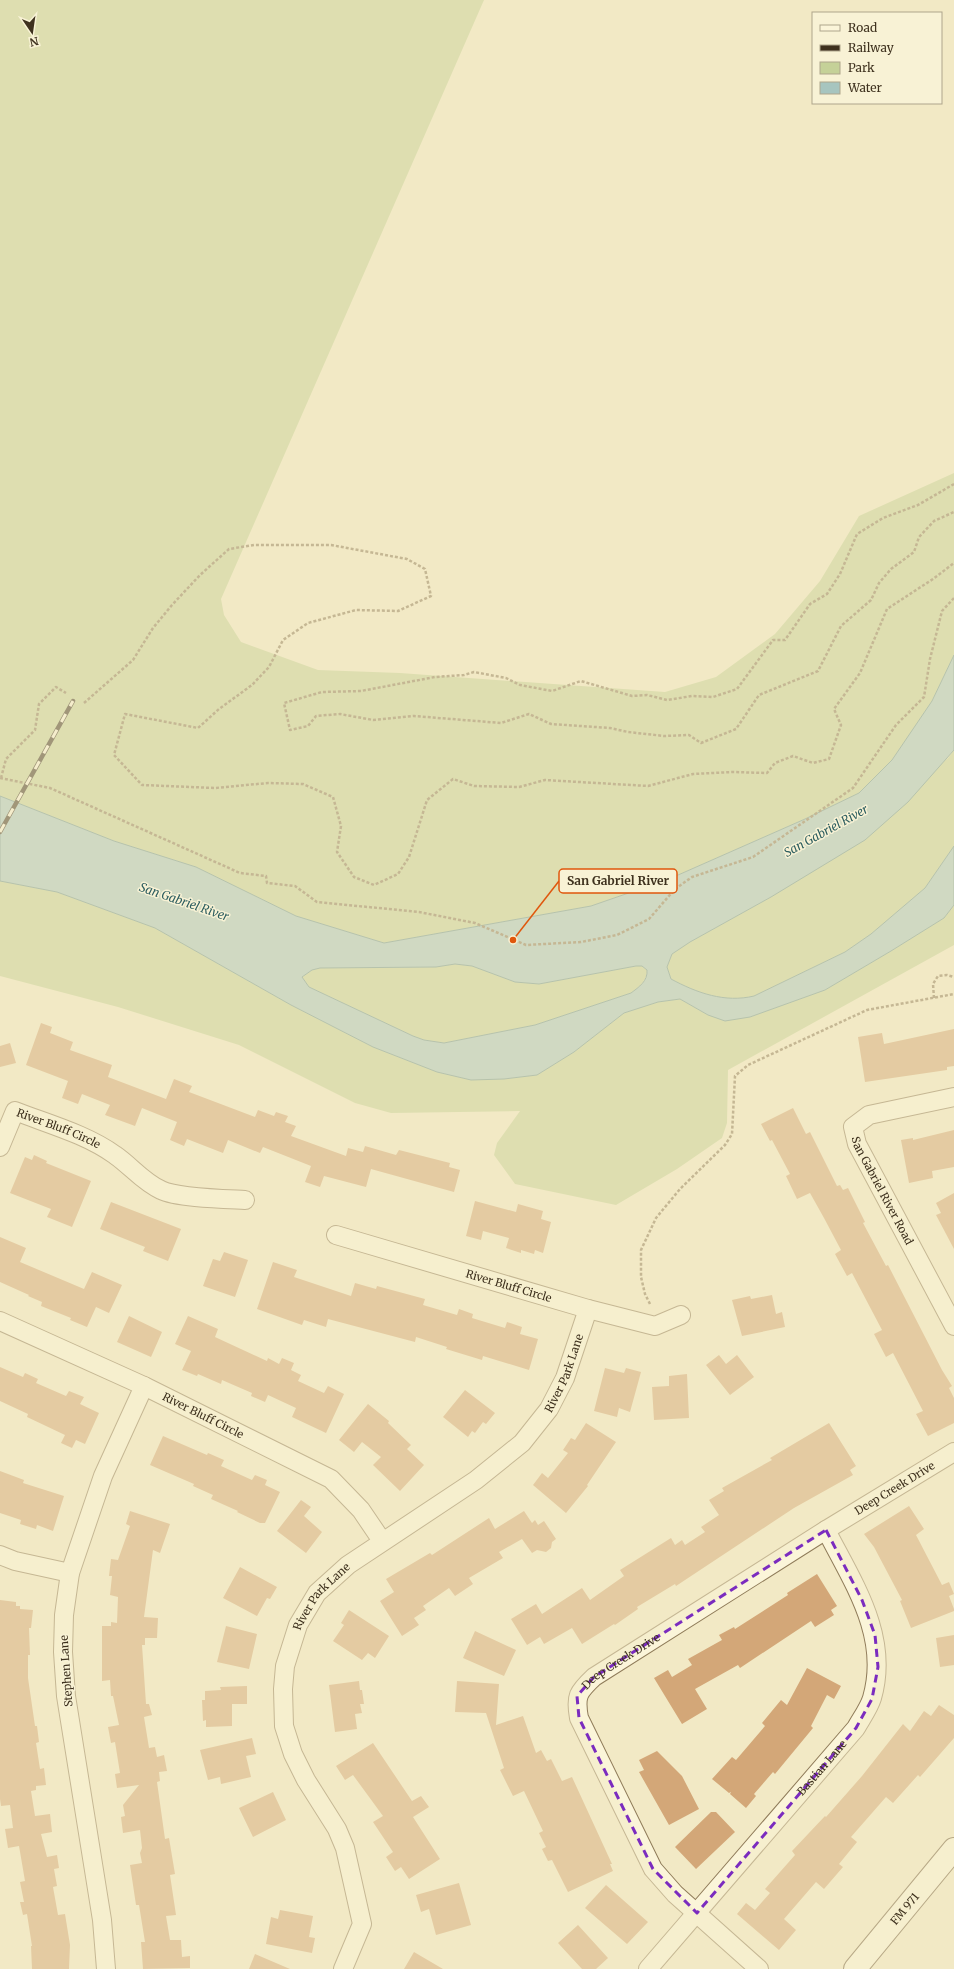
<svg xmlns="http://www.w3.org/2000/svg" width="954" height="1969" font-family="Merriweather,serif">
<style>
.green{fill:#c5d198}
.water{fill:#a7c5bf;stroke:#6d948e;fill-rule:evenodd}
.building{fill:#d3a778}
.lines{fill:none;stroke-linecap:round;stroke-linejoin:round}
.street-casing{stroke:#8f7b59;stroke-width:20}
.secondary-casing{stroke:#715c3c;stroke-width:24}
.path{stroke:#8f7b59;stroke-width:2.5;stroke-dasharray:3 2;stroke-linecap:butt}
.street{stroke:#fbf5d9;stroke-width:18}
.secondary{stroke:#fbf5d9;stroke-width:22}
.rail-casing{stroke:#3e311e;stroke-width:4.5}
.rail{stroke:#f8f2d5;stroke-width:3;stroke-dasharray:9;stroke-linecap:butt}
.marked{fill:none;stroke:#7b2cbf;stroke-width:3;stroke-dasharray:8 5;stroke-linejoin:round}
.labels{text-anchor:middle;stroke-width:3;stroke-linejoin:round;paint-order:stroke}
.street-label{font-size:11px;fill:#3e311e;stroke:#f8f2d5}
.water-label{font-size:12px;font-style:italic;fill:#2c5d5f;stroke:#f8f2d5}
.leader{fill:none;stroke:#e0570d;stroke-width:1.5}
.callout-dot{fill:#e0570d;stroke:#f8f2d5;stroke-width:1.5}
.callout{fill:#f8f2d5;stroke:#e0570d;stroke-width:1.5}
.callout-label{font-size:12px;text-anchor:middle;font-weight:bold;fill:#3e311e}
</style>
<rect width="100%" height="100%" fill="#f2e9c5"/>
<!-- green -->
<path class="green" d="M0 0H484L221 599 224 615 241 642 318 670 400 673 665 692 716 677 775 634 820 581 859 516 954 473V655L932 701 892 761 859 793 805 819 669 879 591 906 384 943 296 916 196 867 114 841 0 796Z
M954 750V846L925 888 871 934 845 952 754 996C725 1003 697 993 671 979L667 967 672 954 690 942 771 897 948 758Z
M0 881 57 892 155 928 291 1005 373 1047 437 1072 471 1080 504 1079 537 1075 574 1052 624 1013 658 1002 680 999 708 1015 750 1017 825 990 891 951 944 918 954 905V945L728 1070 727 1123 722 1138 677 1169 616 1205 515 1184 494 1155 497 1143 520 1111 391 1113 355 1103 239 1045 118 1007 0 976Z
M455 964 472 966 515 982 539 984 636 966H642L647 970C647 981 639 987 631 993L535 1025 444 1043 424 1040 413 1036 309 987 302 977 312 970 320 968 436 967Z"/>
<!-- water -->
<path class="water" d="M954 655V750L908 802 865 840 771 897 690 942 672 954 667 967 671 979C697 993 725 1003 754 996L845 952 871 934 925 888 954 846V905L944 918 891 951 825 990 750 1017 725 1021 708 1015 680 999 658 1002 624 1013 574 1052 537 1075 504 1079 471 1080 437 1072 373 1047 291 1005 155 928 57 892 0 881V796L114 841 196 867 296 916 384 943 591 906 669 879 805 819 859 793 892 760 932 701ZM455 964 472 966 515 982 539 984 636 966H642L647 970C648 981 639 987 631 993L535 1025 444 1043 424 1040 413 1036 309 987 302 977 312 970 320 968 436 967Z"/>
<!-- building -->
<path class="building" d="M41 1023 52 1027 50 1033 73 1042 70 1050 112 1065 108 1077 166 1099 174 1079 192 1086 189 1092 255 1117 258 1110 274 1116 276 1112 288 1116 285 1122 296 1126 291 1136 346 1156 348 1148 363 1152 365 1146 396 1155 399 1150 450 1163 449 1167 460 1170 454 1192 371 1169 366 1187 324 1176 320 1187 305 1182 311 1166 263 1147 260 1153 228 1140 223 1153 187 1139 184 1146 170 1140 177 1122 142 1108 135 1126 105 1115 110 1105 82 1094 78 1104 62 1098 68 1081 26 1065Z
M954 1029V1066L947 1067V1070L865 1082 858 1037 882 1033 884 1044Z
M10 1043 16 1063 0 1067V1046Z
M793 1108 806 1134 810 1132 837 1186 840 1185 843 1190 848 1188 865 1222 863 1223 886 1266 888 1265 942 1370 952 1386 949 1388 954 1398V1423L928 1436 916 1414 923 1411 893 1353 886 1357 874 1334 882 1330 852 1273 847 1276 835 1254 841 1250 824 1218 810 1193 797 1199 786 1176 790 1174 772 1140 770 1141 761 1124Z
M954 1130V1167L932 1171 933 1178 909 1183 901 1140 913 1138V1140Z
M34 1155 47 1161 46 1163 91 1181 72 1227 47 1217 51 1209 10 1193 25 1157 32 1160Z
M954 1193V1249L936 1215 941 1213 936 1203Z
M475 1201 516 1212 518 1204 543 1211 541 1219 551 1222 543 1253 535 1250 534 1254 521 1250V1253L506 1248 509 1238 483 1231 481 1240 466 1236Z
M111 1202 181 1229 168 1261 143 1251 145 1247 100 1229Z
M0 1237 26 1248 20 1262 84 1289 92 1272 122 1285 109 1313 96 1307 87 1327 70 1320 71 1318 41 1306 42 1302 28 1296 29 1295 0 1282Z
M224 1252 248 1260 235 1297 203 1286 213 1259 220 1261Z
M273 1262 297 1270 294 1277 351 1296 355 1283 376 1289 377 1286 425 1299 423 1305 457 1315 459 1309 473 1314 472 1318 505 1328 507 1322 522 1327 520 1334 538 1339 529 1370 483 1356 482 1360 446 1349 447 1347 416 1337 415 1342 328 1319 326 1327 304 1320 302 1325 257 1309Z
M772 1295 776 1314 782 1312 785 1327 742 1336 732 1300 750 1296 751 1299Z
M129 1316 162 1332 151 1357 117 1342Z
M188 1316 218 1329 215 1337 267 1361 268 1358 279 1364 282 1358 294 1363 291 1370 301 1375 298 1381 324 1393 328 1386 344 1394 326 1433 292 1417 296 1408 268 1395 265 1402 251 1396 252 1393 222 1380 221 1384 198 1374 197 1376 182 1370 191 1351 175 1344Z
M719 1355 726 1364 737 1355 754 1377 730 1395 706 1365Z
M0 1367 23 1377 25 1373 38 1379 36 1383 66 1396 69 1391 84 1397 80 1404 99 1413 85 1444 76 1440 72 1448 61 1443 65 1435 27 1417 28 1414 0 1401Z
M605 1368 624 1373 626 1368 641 1372 630 1412 619 1408 617 1417 594 1411Z
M687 1374 689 1418 654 1420 652 1387 669 1386V1376Z
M465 1390 495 1413 486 1424 483 1422 475 1433 472 1431 468 1437 443 1417Z
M368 1404 389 1421 388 1423 411 1445 407 1449 424 1465 400 1491 373 1465 381 1457 362 1442 354 1452 339 1440Z
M586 1423 616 1442 587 1485 588 1486 566 1513 533 1485 542 1473 548 1478 568 1453 563 1450 571 1438 575 1440Z
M829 1423 856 1466 850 1470 853 1475 794 1508 676 1586 675 1584 637 1607 638 1609 615 1625 614 1624 582 1644 572 1628 544 1644 540 1637 527 1645 511 1619 536 1604 542 1614 582 1588 590 1600 624 1576 620 1570 671 1538 675 1545 682 1540 685 1545 705 1532 701 1527 719 1515 709 1500 724 1491 722 1488 772 1460 770 1458Z
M163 1436 207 1455 208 1453 224 1460 221 1466 252 1480 255 1475 267 1480 265 1485 280 1492 265 1523H260L237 1512 238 1511 211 1499 213 1495 193 1486 194 1484 150 1465Z
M0 1471 24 1480 23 1483 64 1496 53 1531 37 1525 36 1529 20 1524 21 1520 0 1513Z
M301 1500 311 1507 304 1516 322 1532 306 1553 277 1531Z
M909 1506 924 1529 916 1535 942 1585 949 1582 954 1594 949 1596 954 1609V1611L911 1628 900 1601 902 1600 874 1547 864 1534Z
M130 1511 170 1524 160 1553 153 1550 144 1617 158 1618 157 1638H145V1645H142L146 1704H149L152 1715 144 1717 149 1748 155 1747 157 1757 164 1755 167 1771 159 1772 160 1781 157 1782 165 1839 169 1838 175 1874 170 1875 176 1915 166 1916 170 1940H181L182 1957 190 1956V1968L143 1969 141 1942H145L139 1905H136L130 1865 142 1863 140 1853 142 1848 140 1830 123 1833 121 1817 125 1816 123 1805 139 1785 117 1788 115 1774 120 1773 115 1742 111 1743 108 1727 119 1725 113 1696H111L110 1680 102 1681V1626H111V1622L117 1623 118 1597 110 1595 112 1576H109L111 1559 118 1560 130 1526 126 1524Z
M524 1511 532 1523 535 1520 538 1525 544 1521 556 1539 552 1542 551 1548 546 1552 537 1550 532 1553 522 1539 499 1552 503 1558 469 1578 473 1584 455 1596 449 1588 423 1606 426 1610 414 1618 419 1625 402 1636 380 1601 394 1592 386 1579 430 1553 432 1555 489 1518 495 1529Z
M240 1567 277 1587 270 1599 267 1598 257 1616 223 1598Z
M817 1574 837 1606 831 1610 834 1615 815 1627 811 1621 740 1668 738 1665 695 1689 707 1709 682 1724 654 1678 668 1670 672 1677 692 1665 688 1659 722 1640 719 1635 734 1627 735 1629 788 1595 787 1593Z
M0 1600 16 1602V1606H20V1609L33 1610 31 1628H29L30 1655H28V1678L35 1726H37L39 1742 36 1743 40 1769 44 1768 46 1785 36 1786V1790L31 1791 35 1816 50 1814 52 1832 41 1834 47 1857 57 1855 59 1868 54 1869 57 1886 53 1887 58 1915 65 1914 70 1945 69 1969H32L31 1946H32L27 1914 23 1915 20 1902H24L20 1882 25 1881 19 1846 8 1848 5 1829 13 1828 10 1805 1 1806 0 1799Z
M349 1610 389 1636 375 1658 368 1653 362 1660 333 1641 344 1625 341 1623Z
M226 1626 257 1634 249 1669 217 1662Z
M475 1631 516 1650 504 1676 463 1658Z
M954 1635V1665L940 1667 936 1638Z
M807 1668 841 1686 834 1699 827 1695 811 1726 813 1728 775 1774 773 1772 754 1794 756 1796 746 1808 730 1794 731 1792 729 1793 712 1779 732 1757 736 1760 765 1726 762 1723 781 1700 787 1705Z
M359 1681 360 1690H362L364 1704H360L362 1713 355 1714 357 1729 335 1732 329 1685Z
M457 1681 499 1684 496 1725 523 1716 536 1753 541 1750 547 1761 551 1759 562 1781 572 1777 612 1864H610L613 1871 568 1892 552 1860 548 1861 542 1849 546 1847 539 1833 543 1831 524 1791 513 1796 500 1770 504 1768 486 1713 455 1712Z
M247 1686V1704H232V1726L206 1727V1720L203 1721 202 1700H205V1691L221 1690 220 1687Z
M939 1705 954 1715V1738L920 1777 918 1775 893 1803 886 1797 851 1837 857 1842 839 1864 843 1867 824 1889 816 1882 784 1919 796 1930 779 1950 737 1914 746 1903 755 1910 770 1893 765 1889 795 1855 792 1851 825 1816 826 1817 862 1776 903 1724 910 1731 924 1711 931 1716Z
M252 1738 256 1754 246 1756 251 1777 221 1784 220 1777 208 1780 200 1750Z
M373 1743 412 1801 421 1796 429 1807 413 1817 440 1859 409 1879 401 1867 395 1871 386 1857 393 1852 373 1822 383 1816 353 1775 345 1780 336 1766Z
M657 1751 682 1776 699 1809 669 1825 639 1772 644 1770 639 1760Z
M273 1792 286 1820 253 1837 239 1808Z
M711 1812H716L735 1832 696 1869 675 1847Z
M459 1883 471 1925 436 1935 429 1909 421 1912 416 1895Z
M606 1885 648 1922 627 1944 585 1908Z
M280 1910 313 1916 309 1937 315 1938 312 1953 266 1944 271 1917 278 1919Z
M578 1925 608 1958 596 1969H582L558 1943Z
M414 1952 443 1969H404Z
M255 1954 290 1969H249Z"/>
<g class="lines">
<defs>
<g id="street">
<path id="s1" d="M954 1097 869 1115 853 1127 857 1144 954 1326"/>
<path id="s2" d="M0 1147 15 1111C48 1124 86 1134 115 1155 131 1166 143 1182 161 1190 177 1198 225 1199 245 1200"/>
<path id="s3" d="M336 1235 588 1309 655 1326 681 1315"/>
<path id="s4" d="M0 1321 144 1386 331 1479 361 1510 382 1541"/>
<path d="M0 1555 15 1561 70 1573"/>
<path d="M106 1969 102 1920 66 1696 63 1652 64 1615 70 1573 103 1476 144 1386"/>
<path id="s5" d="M343 1969 362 1924 345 1848 337 1829 306 1780 293 1754 284 1726 283 1689 285 1666 298 1625 317 1593 348 1565 476 1480 522 1443 549 1409 565 1378 588 1309"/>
<path id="s6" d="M648 1969 856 1728C861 1719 869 1708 872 1698 890 1636 853 1583 826 1530"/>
<path id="s7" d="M759 1969 675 1894 653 1869 579 1718C575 1696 578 1692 594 1677L826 1530 954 1452"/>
</g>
<g id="secondary">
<path id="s8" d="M855 1969 954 1849"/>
</g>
</defs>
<!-- street casing -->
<use href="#street" class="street-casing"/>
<!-- secondary casing -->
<use href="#secondary" class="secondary-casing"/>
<!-- path -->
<path class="path" d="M954 484 918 505 883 518 857 534 840 574 827 594 810 604 785 640H773L737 689 713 697 692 696 667 700 647 695 632 696 581 681 552 691 520 685 506 678 474 672 464 675 435 677 361 691 322 692 284 703 290 730 308 726 316 716 340 714 373 720 414 716 501 723 529 714 551 724 610 728 628 732 664 736 689 735 701 743 736 729 759 695 818 671 841 626 871 600 879 583 891 569 914 552 919 537 934 521 954 512
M84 703 133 660 153 628 172 605 200 575 229 549 254 545H331L407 559 425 569 431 596 398 611 356 610 308 623 283 640 269 667 252 685 219 709 198 728 125 714 114 755 142 785 215 788 268 783 303 784 333 797 341 826 337 852 354 877 374 885 398 874 409 857 427 800 453 779 474 786 519 787 545 780 648 786 693 774 732 772 767 773 775 763 793 756 813 763 829 759 841 725 834 709 860 673 887 609 933 579 954 563
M0 778 50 788 240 873 266 876 267 883 295 886 317 902 419 912 475 923 526 945 581 942 617 935 649 919 675 889 692 877 753 857 853 788 896 725 924 697 930 659 942 611 954 598
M1 778 6 759 35 730 39 704 56 687 66 693
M934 998 933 984 938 976 947 975 954 977
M650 1304 645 1294 641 1277V1250L656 1218 680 1189 725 1145 732 1134 735 1076 748 1065 867 1010 954 994"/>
<!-- street -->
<use href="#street" class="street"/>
<!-- secondary -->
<use href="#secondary" class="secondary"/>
<defs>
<path id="rail" d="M0 832 73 701"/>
</defs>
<!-- rail casing -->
<use href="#rail" class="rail-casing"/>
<!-- rail -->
<use href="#rail" class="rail"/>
</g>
<!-- marked area -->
<path d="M0 0H954V1969H0ZM826 1530 862 1600 875 1635 878 1667 872 1699 856 1728 697 1913 653 1869 579 1718 577 1696 594 1677Z" fill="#f2e9c5" fill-opacity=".55" fill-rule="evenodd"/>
<path class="marked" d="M826 1530 862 1600 875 1635 878 1667 872 1699 856 1728 697 1913 653 1869 579 1718 577 1696 594 1677Z"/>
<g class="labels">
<!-- street labels -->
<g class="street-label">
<text dy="4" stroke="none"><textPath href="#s2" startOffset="86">River Bluff Circle</textPath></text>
<text dy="4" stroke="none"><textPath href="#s1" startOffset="177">San Gabriel River Road</textPath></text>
<text dy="4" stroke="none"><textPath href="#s3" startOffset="180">River Bluff Circle</textPath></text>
<text dy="4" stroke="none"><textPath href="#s5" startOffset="741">River Park Lane</textPath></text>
<text dy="4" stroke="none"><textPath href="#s4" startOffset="224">River Bluff Circle</textPath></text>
<text dy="4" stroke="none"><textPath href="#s7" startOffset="716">Deep Creek Drive</textPath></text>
<text dy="4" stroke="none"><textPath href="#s5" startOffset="404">River Park Lane</textPath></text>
<text dy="4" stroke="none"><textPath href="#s7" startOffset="392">Deep Creek Drive</textPath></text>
<text transform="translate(66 1671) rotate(-94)" y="4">Stephen Lane</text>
<text dy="4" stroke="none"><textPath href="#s6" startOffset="266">Bastian Lane</textPath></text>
<text dy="4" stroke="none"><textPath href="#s8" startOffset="78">FM 971</textPath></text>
</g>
<!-- water labels -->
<g class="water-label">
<text transform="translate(826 831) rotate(-29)" y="4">San Gabriel River</text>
<text transform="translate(184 902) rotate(19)" y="4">San Gabriel River</text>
</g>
</g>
<!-- callouts -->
<path class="leader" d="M513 940L559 881"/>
<circle class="callout-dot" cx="513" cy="940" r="4"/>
<rect class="callout" x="559" y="869" width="118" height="24" rx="4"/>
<g class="callout-label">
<text x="618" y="885">San Gabriel River</text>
</g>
<!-- legend -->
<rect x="812" y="12" width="130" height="92" fill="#f8f2d5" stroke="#aea58c"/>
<rect x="820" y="25" width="20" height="6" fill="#fbf5d9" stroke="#aea58c"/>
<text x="848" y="32" font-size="12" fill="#3e311e">Road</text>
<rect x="820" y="45" width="20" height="6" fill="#3e311e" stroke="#aea58c"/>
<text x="848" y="52" font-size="12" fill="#3e311e">Railway</text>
<rect x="820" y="62" width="20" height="12" fill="#c5d198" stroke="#aea58c"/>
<text x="848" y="72" font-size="12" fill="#3e311e">Park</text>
<rect x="820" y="82" width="20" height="12" fill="#a7c5bf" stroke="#aea58c"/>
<text x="848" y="92" font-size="12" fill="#3e311e">Water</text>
<!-- north arrow -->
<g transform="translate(32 32) rotate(167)" stroke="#f8f2d5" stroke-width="3" paint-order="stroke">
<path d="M0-3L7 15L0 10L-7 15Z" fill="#3e311e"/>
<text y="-6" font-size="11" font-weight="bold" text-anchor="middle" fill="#3e311e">N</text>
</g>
</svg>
